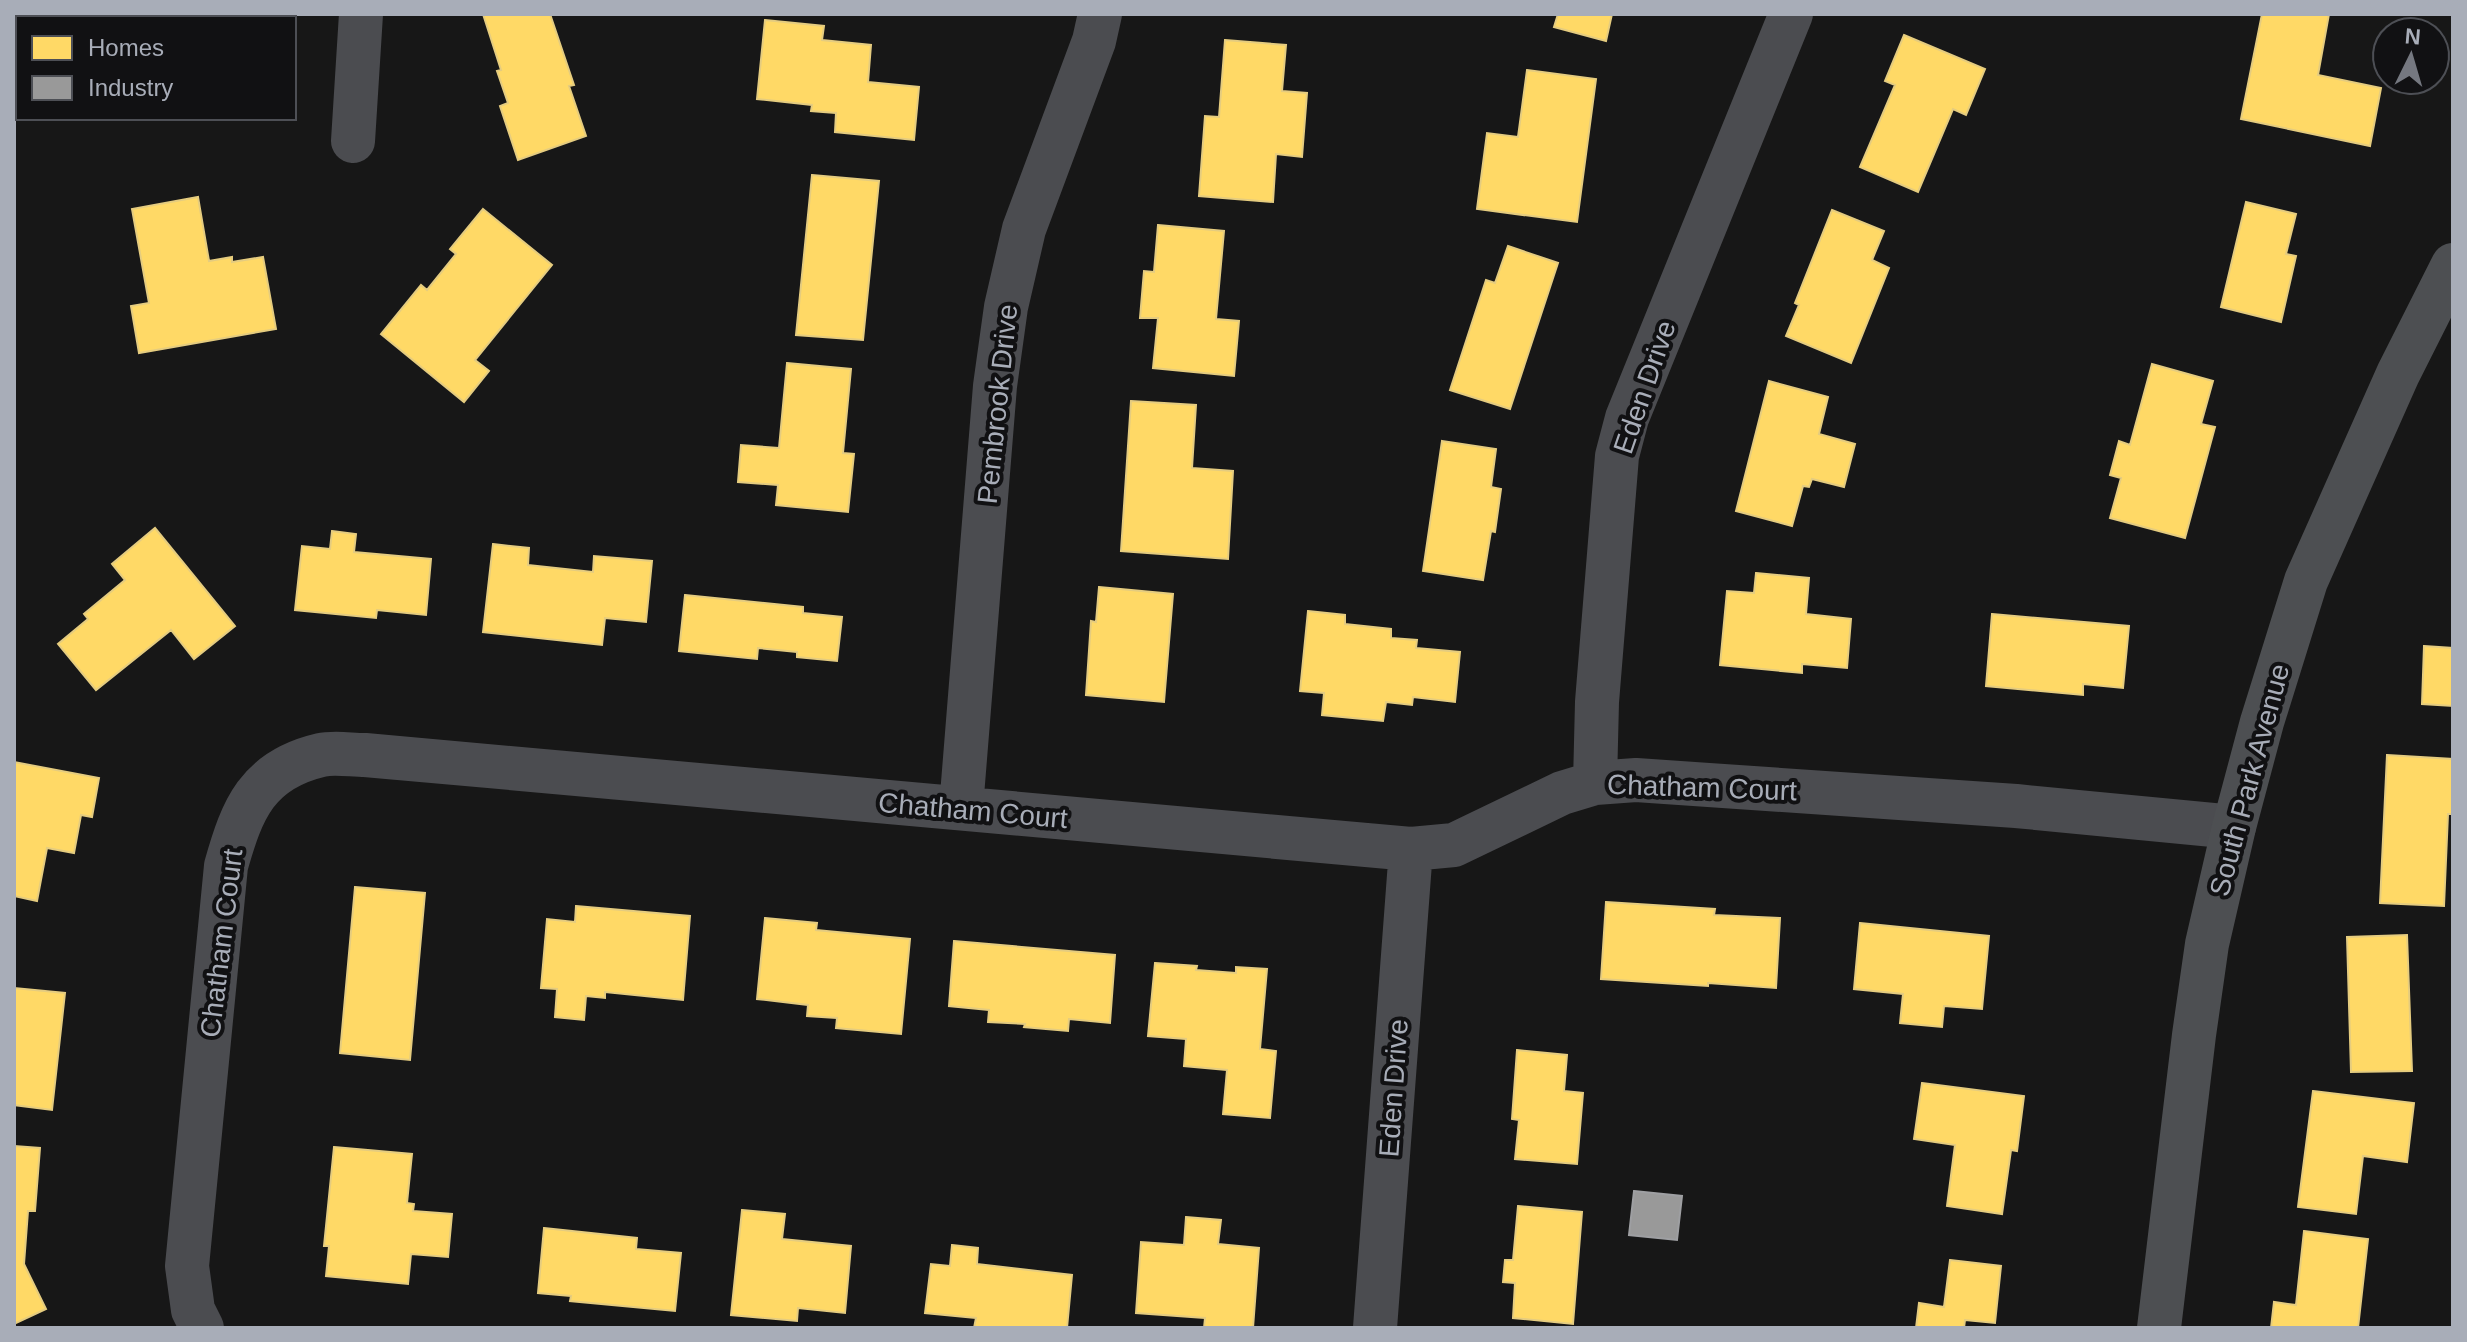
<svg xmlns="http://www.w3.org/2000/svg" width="2467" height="1342" font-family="Arial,sans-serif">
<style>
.homes{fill:#ffd966;stroke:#e5cc7f;stroke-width:2}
.industry{fill:#999;stroke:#9e9fa2;stroke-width:2}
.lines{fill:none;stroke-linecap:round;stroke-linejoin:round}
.minor{stroke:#4b4c50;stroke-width:44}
.major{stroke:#4d4f52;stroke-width:44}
.labels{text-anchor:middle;stroke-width:8;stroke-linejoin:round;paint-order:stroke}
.street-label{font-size:28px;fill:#a8adb8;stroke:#111113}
</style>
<rect width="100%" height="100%" fill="#171717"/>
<!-- homes -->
<path class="homes" d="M134 14H247L245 18H132Z
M483 14H550L574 85 569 86 586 136 518 160 500 106 508 103 497 71 501 70Z
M1558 14H1612L1606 41 1554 27Z
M2262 14H2329L2318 75 2381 88 2370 146 2241 119Z
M765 20 824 26 822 40 871 45 868 82 919 87 914 140 835 132 836 113 811 111 812 105 757 99Z
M1904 35 1985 69 1966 115 1953 109 1918 192 1860 167 1895 85 1885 81Z
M1225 40 1286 45 1282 91 1307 93 1302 157 1276 154 1273 202 1199 196 1205 116 1219 117Z
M1527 70 1596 79 1577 222 1477 209 1487 133 1518 137Z
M812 175 879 181 863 340 796 335Z
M198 197 209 261 232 257V262L263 257 276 329 139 353 131 306 149 303 132 209Z
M2246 202 2296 214 2286 254 2296 256 2281 322 2221 307Z
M483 209 552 265 475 360 489 371 464 402 381 334 421 285 427 290 456 254 450 249Z
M1832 210 1884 231 1872 260 1889 268 1851 363 1786 336 1799 305 1795 303Z
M1158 225 1224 231 1216 319 1239 321 1234 376 1153 368 1158 318H1140L1144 271 1154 272Z
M1508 246 1558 263 1510 409 1450 390 1486 280 1495 283Z
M787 363 851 369 843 453 854 454 848 512 776 505 778 485 738 482 741 445 779 448Z
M2152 364 2213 381 2201 424 2215 427 2185 538 2110 518 2121 478 2110 475 2119 441 2130 445Z
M1769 381 1828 397 1819 434 1855 444 1844 487 1812 479 1809 487 1803 486 1792 526 1736 511Z
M1131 401 1196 405 1192 468 1233 471 1228 559 1121 551Z
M1442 441 1496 449 1491 487 1501 489 1495 532 1491 531 1483 580 1423 571Z
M155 528 235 626 194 659 171 630 96 690 58 644 88 619 84 614 125 580 112 564Z
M332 531 356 534 354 552 431 559 426 615 377 610 376 618 295 610 302 546 330 549Z
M493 544 529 548 528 565 593 572 594 556 652 561 646 622 605 618 602 645 483 632Z
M1756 573 1809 578 1806 614 1851 619 1847 668 1802 664V673L1720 665 1727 591 1754 593Z
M1099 587 1173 594 1164 702 1086 695 1091 621 1096 622Z
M685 595 803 607V613L842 617 837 661 797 657V652L758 648 757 659 679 651Z
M1308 611 1345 615V624L1391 629V638L1417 640 1416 648 1460 652 1455 702 1413 697 1412 705 1386 702 1383 721 1322 715 1324 693 1300 691Z
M1992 614 2129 626 2123 688 2083 684V695L1986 686Z
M2424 646 2453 648V706L2422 704Z
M2387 755 2453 759V814H2448L2444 906 2380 903Z
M14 762 99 778 92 817 81 815 74 853 47 848 37 901 14 896Z
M355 887 425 893 410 1060 340 1053Z
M1606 902 1715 909 1714 915 1780 918 1776 988 1708 983V986L1601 979Z
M576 906 690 916 683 1000 605 992V998L586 996 584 1020 555 1017 557 989 541 988 547 919 575 922Z
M765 918 817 923 816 930 910 939 901 1034 836 1028 837 1018 807 1016 808 1005 757 999Z
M1860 923 1989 936 1982 1009 1944 1006 1942 1027 1900 1023 1903 994 1854 989Z
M2407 935 2412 1071 2351 1072 2347 937Z
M954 941 1115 955 1110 1023 1069 1019 1068 1031 1024 1027 1025 1024 988 1022 989 1010 949 1006Z
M1155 963 1197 966 1196 970 1236 973V967L1267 969 1260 1049 1276 1051 1270 1118 1223 1114 1227 1070 1184 1066 1186 1039 1148 1036Z
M14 988 65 993 52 1110 14 1105Z
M1517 1050 1567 1055 1564 1091 1583 1093 1577 1164 1515 1159 1519 1120 1512 1119Z
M1922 1083 2024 1096 2017 1151 2011 1150 2002 1214 1947 1206 1955 1145 1914 1139Z
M2313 1091 2414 1103 2407 1162 2363 1156 2356 1214 2298 1207Z
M14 1146 40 1148 35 1211H28L24 1264 46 1309 14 1324Z
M334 1147 412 1154 407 1203 414 1204 413 1211 452 1214 448 1257 411 1254 408 1284 326 1276 329 1246H324Z
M1518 1206 1582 1212 1573 1324 1513 1318 1515 1283 1503 1282 1505 1260H1513Z
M742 1210 785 1214 782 1239 851 1246 845 1313 798 1308 797 1321 731 1315Z
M1186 1217 1221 1220 1218 1244 1259 1248 1253 1328H1204L1205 1318 1136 1313 1141 1242 1184 1245Z
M544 1228 637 1238 636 1249 681 1253 675 1311 570 1301 571 1296 538 1293Z
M2304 1231 2368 1239 2358 1328H2271L2274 1302 2296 1305Z
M952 1245 978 1248 977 1264 1072 1275 1067 1328H974L976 1318 925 1313 931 1264 950 1266Z
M1950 1260 2001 1266 1995 1323 1965 1320 1964 1328H1916L1919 1303 1944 1307Z"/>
<!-- industry -->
<path class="industry" d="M1634 1191 1682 1196 1677 1240 1629 1235Z"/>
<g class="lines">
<!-- minor -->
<path class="minor" d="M353 141 361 14
M1595 783 1597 702 1617 456 1627 418 1791 14
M961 808 995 386 1006 307 1024 229 1094 41 1100 14
M202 1328 193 1310 187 1266 226 866C242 809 257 770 321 755 334 752 351 755 365 755L1411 849 1454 845 1562 793 1595 783 1636 780 2016 806 2234 827
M1375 1328 1411 849"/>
<!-- major -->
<path class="major" d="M2159 1328 2194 1035 2207 944 2234 827 2262 722 2306 581 2398 374 2453 265"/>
</g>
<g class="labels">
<!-- street labels -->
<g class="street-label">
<text transform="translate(1644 387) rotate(-71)" y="10">Eden Drive</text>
<text transform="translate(997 404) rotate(-84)" y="10">Pembrook Drive</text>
<text transform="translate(2249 780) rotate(-75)" y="10">South Park Avenue</text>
<text transform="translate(1702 787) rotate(2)" y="10">Chatham Court</text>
<text transform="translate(973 810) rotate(5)" y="10">Chatham Court</text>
<text transform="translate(221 943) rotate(-83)" y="10">Chatham Court</text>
<text transform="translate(1393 1088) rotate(-86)" y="10">Eden Drive</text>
</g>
</g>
<!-- border -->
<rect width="2467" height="1342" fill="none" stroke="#a8adb8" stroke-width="32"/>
<!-- legend -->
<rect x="16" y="16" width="280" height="104" fill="#111113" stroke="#4d4f55" stroke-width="2"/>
<rect x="32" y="36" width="40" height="24" fill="#ffd966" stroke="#4d4f55" stroke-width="2"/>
<text x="88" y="56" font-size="24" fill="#a8adb8">Homes</text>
<rect x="32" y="76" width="40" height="24" fill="#999999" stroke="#4d4f55" stroke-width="2"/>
<text x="88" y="96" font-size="24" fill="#a8adb8">Industry</text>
<!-- north arrow -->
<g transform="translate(2411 56) rotate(5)"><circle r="38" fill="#111113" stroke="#4d4f55" stroke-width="2"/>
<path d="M0-6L14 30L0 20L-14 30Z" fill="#757880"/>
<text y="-12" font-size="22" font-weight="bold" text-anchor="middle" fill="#a8adb8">N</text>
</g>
</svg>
